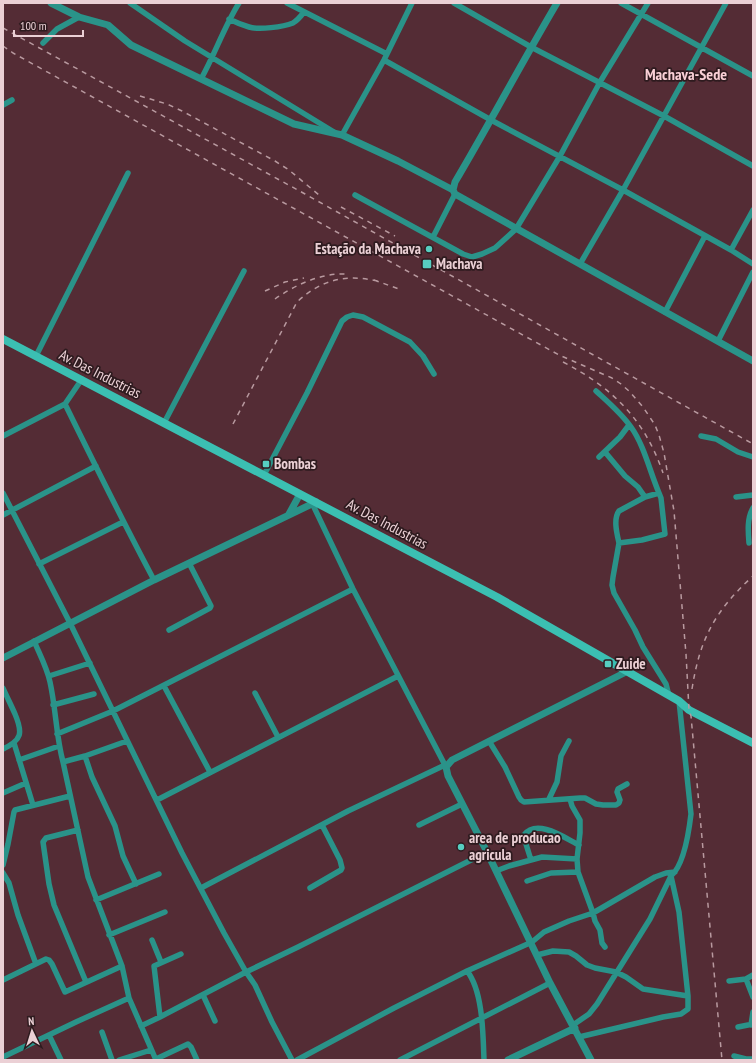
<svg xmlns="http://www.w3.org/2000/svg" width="756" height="1063" font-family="'PT Sans Narrow',sans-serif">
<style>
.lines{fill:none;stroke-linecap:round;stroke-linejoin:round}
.minor{stroke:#2a9389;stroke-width:5.5}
.tertiary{stroke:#2a9389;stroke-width:7}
.secondary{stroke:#3bbfb2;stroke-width:8}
.rail{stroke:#b8999f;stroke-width:1.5;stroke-dasharray:5 5;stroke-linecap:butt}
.poi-dot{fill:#57cec1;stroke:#2e1b1f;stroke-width:1.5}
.labels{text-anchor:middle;stroke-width:3.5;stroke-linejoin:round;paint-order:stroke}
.poi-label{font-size:15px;font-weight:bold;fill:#ebd0d5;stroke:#2e1b1f;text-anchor:start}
.street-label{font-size:15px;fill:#ebd0d5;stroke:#2e1b1f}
.neighbourhood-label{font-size:16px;font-weight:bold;fill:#fad0d7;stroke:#2e1b1f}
</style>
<rect width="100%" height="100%" fill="#542c35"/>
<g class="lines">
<!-- minor -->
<path class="minor" d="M130 3 185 41 334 132
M287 3 387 54
M454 3 531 47 664 116 753 166
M621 3 753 76
M229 19C235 22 242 25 249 27 259 30 283 27 293 23 298 20 301 16 304 12
M43 43 57 29 79 17
M384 60 491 120 623 190 731 250 753 264
M201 79C215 54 224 27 239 3
M3 105 12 100
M342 135 384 60 412 3
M355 195 463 254 472 257 482 254 495 248 516 229 560 156 600 82 648 3
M433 237 455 194
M731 250 753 210
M580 264 623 190 726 3
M665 312 705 236
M718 341 753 272
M36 356 128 173
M596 391C608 402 621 413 631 427 644 445 650 472 659 493
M65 404C94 463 123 522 154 580
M164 423 244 271
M3 436 65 404 82 379
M701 436 716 439 738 452 753 457
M605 452 625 476 638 487 645 497
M599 457 620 437 629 425
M264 475 307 393 342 321 347 317 353 315 363 317 410 342 423 356 434 374
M3 493 70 623 182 853 224 933 246 972 255 985 272 1022 292 1060
M736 497 753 495
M312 503 353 589 446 767
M3 515 96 466
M619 543C617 534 613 519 619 511L645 497 659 493 661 498 665 534 642 540 619 543 613 577 612 585 614 593 635 630 643 647 666 684 669 696
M749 543C748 531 747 518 753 508
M39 564 123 522
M169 630 210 608 211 606 189 563
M34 641C40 655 47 668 50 682 56 709 56 736 63 762L88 877 122 966 129 998 156 1060
M49 676 90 663
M164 686 210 772
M3 688C7 697 11 705 15 714 23 733 22 740 3 749
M255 693 278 737
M53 705 94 694
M57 734 113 711 353 589
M489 741 505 767 519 797 521 800 524 802 580 798H585L596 804 603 805H616L619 803 620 800 617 792 618 789 627 784
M14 743 33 805
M85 756 92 777 115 826 123 856 136 884
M19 760 59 746
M63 762 85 756 127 741
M3 793 26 783
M549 799 557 782 561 756 569 741
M570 799 572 806 580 820V833L577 859 578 872 593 913 595 921 600 930 602 943 605 947
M157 800 398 676
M419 825 462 804
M78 830 46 838 43 842 49 884 54 905 86 982
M531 860 525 841 524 835C537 818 565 838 579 845
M3 865 8 844 14 812 15 810 70 796
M496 871 509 866 542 857 577 859
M3 873 9 883 18 915 36 964
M527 881 551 873 578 872
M201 888 348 811 445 765
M310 888 341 870 342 868 340 860 322 825
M96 900 159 874
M109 935 165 912
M152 940 161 962
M537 955 553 951 569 952 576 956 587 965 595 968 616 972 626 977 643 989 688 996
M467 971C483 991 483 1034 484 1060
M746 979 753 997
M3 980 46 959 49 960 52 964 65 992 122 966
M729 981 746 979 753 975
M203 995 215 1021
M160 1017 154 966 181 954
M573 1025 589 1014 597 1004 650 919 671 876C684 865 689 831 691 814L679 701
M751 1025 753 1012
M141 1026 160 1017 246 972 298 947 487 852
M738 1027 753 1024
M102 1032 112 1060
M49 1035 61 1060
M579 1037 663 1017 681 1014 688 1009V996L679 912 671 876
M734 1056 746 1059H753
M3 1057 76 1022 129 998
M156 1059 188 1044 191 1047 197 1060
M119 1060 151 1050
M297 1060 394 1008 467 971 532 942 544 932 569 921 593 913 655 877 666 873 675 872
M400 1060 550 983"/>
<!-- tertiary -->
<path class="tertiary" d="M51 3 79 17 108 25 131 45 294 124 342 135 398 161 453 190 455 194C554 250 654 305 753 361
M453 190 455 182C490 123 522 62 557 3
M289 514 300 494
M3 658 154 580 316 502
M508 1060 575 1028
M591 1060 550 983 487 852 448 776 446 767 452 760 626 672"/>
<!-- secondary -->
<path class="secondary" d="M3 339 497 597 679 701 689 710 753 743"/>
<!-- rail -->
<path class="rail" d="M3 28 305 194 753 444
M3 46 13 53 559 355 612 378 621 384 630 392 643 407 655 425 659 435 664 453 674 511 686 654 689 710 691 716 722 1060
M140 96 167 104 182 111 275 161 289 170 319 195
M341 207 395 236
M374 280 399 289
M265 291 285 282 304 278
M275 299C295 285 321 273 345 274
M563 362C613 388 645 420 663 473
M233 424 297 302C322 279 346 274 378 281
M692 689C700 638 715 611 753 576"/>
</g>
<!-- markers -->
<g class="poi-dot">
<circle cx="429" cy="249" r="4"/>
<rect x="422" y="259" width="10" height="10" rx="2"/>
<rect x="262" y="460" width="8" height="8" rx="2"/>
<rect x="604" y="660" width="8" height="8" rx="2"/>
<circle cx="461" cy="847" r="4"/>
</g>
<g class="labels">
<!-- poi labels -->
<g class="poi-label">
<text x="421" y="254" text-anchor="end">Estação da Machava</text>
<text x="436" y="269">Machava</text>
<text x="274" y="469">Bombas</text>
<text x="616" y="669">Zuide</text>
<text x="469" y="843">area de producao<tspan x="469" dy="17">agricula</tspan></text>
</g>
<!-- street labels -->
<g class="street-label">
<text transform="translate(100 374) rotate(27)" y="5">Av. Das Industrias</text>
<text transform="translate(387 524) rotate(28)" y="5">Av. Das Industrias</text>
</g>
<!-- neighbourhood labels -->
<g class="neighbourhood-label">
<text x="686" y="80">Machava-Sede</text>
</g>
</g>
<!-- border -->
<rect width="756" height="1063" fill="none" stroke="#ebd0d5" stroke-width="8"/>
<!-- north arrow -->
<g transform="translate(32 1031) rotate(356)" stroke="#2e1b1f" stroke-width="3" paint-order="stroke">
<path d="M0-3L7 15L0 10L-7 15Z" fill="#ebd0d5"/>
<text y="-6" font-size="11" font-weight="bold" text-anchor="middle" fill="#ebd0d5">N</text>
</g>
<!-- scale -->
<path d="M14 30v6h69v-6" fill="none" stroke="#ebd0d5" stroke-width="2"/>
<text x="20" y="30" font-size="12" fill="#ebd0d5" stroke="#2e1b1f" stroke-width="3" paint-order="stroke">100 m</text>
</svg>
